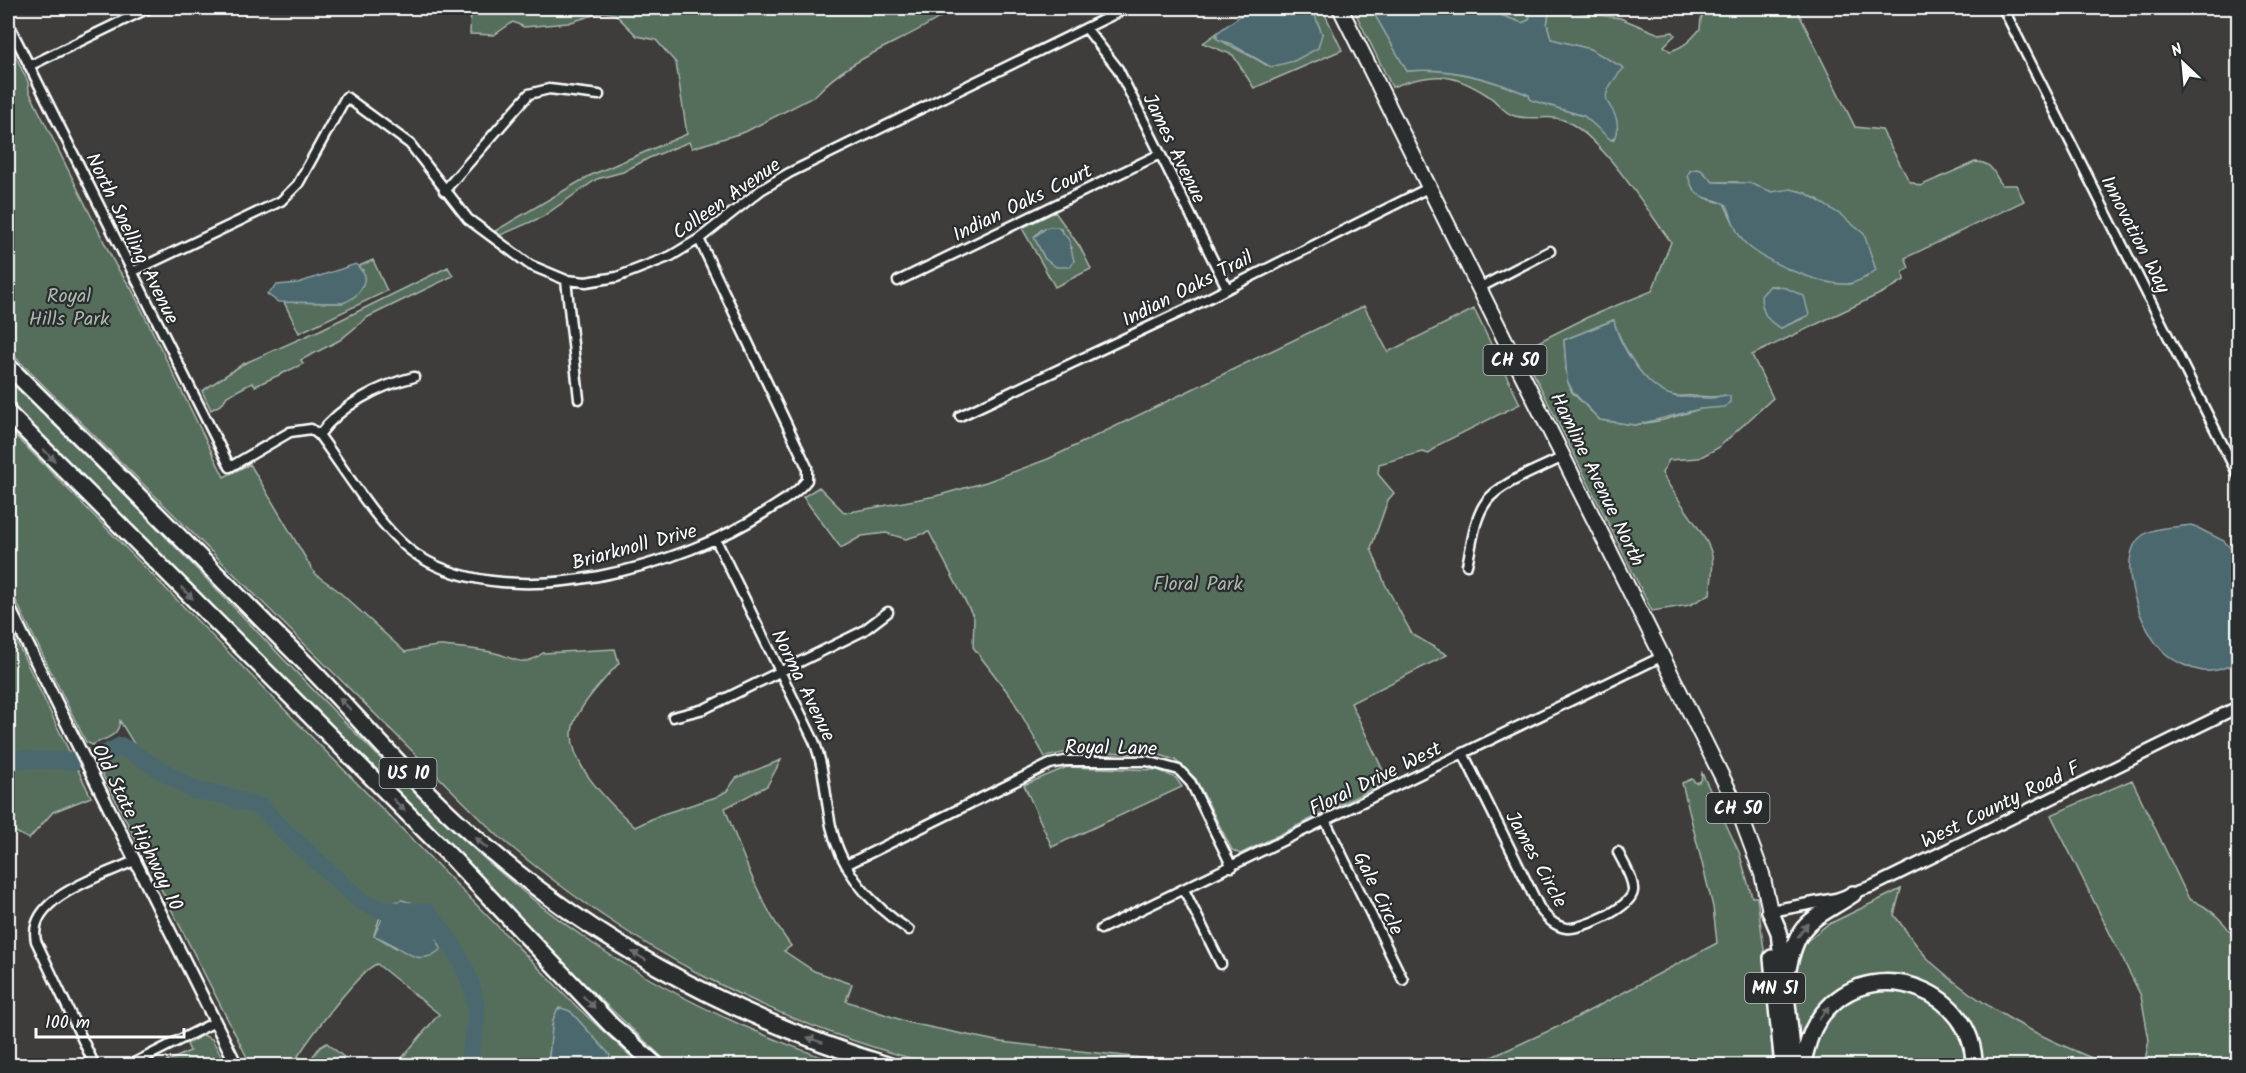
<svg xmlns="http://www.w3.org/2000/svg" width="2246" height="1073" font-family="Kalam,sans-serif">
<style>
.green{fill:#546e5c;stroke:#aab6ae;stroke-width:1.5;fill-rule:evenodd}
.water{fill:#4b686e;stroke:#93a4a8;stroke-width:1.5}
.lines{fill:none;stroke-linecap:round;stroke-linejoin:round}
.river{stroke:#4b686e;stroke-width:18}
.minor-casing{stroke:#fff;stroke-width:13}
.tertiary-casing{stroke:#fff;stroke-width:15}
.primary-casing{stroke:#fff;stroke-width:18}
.motorway-casing{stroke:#fff;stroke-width:20}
.minor{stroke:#2a2d2e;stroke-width:8}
.tertiary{stroke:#2a2d2e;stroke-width:10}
.primary{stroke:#2a2d2e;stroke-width:14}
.motorway{stroke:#2a2d2e;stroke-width:15}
.oneway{fill:#6a6c6d}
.labels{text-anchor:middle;stroke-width:4.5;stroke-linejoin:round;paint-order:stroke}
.shield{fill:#2a2d2e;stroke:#bfc0c0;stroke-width:1.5}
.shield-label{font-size:18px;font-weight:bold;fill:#fff}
.street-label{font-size:20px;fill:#fff;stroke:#2a2d2e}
.park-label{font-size:20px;fill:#aab6ae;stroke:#2a2d2e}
</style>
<rect width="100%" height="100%" fill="#3f3d3b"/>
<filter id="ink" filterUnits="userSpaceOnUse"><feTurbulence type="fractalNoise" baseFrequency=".0167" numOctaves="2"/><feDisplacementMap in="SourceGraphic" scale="12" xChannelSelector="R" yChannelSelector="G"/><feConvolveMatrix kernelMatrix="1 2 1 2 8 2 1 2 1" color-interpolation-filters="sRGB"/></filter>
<g filter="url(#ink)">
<!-- green -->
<path class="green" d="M471 8H950L951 10C909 41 850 55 815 96L745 132 692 148 689 142 649 158 623 172 597 179 542 217 501 235 495 231 589 176 687 134 676 63 656 40 637 36 615 14 603 12 568 23 524 27 513 22 494 35 470 34Z
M1312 8H1322L1342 50 1254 88 1233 55 1203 43 1217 33 1216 37C1229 47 1250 54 1266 65L1322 34Z
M1353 8H1371L1407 71C1451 67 1489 79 1529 95L1531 100 1584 116 1613 140C1628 117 1597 107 1608 87 1611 80 1618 74 1623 68L1590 49 1551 39 1547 24 1550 8 1620 18 1659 34 1673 32 1675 35 1664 46 1670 51C1684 47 1691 40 1700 29 1701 18 1700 15 1710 8H1796L1855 127 1882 130 1909 181 1920 186 1975 162C1993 162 1993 173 2002 185H2016L2024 201 1905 258 1909 268 1903 272 1904 280 1888 290 1752 355 1773 398 1718 448 1699 458 1669 460 1662 473C1673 496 1709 536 1712 556 1714 568 1711 582 1710 594L1690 605 1652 611 1522 350 1588 317 1652 291 1671 242C1646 209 1603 138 1566 121 1550 113 1528 122 1512 115 1502 111 1496 100 1487 95 1450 71 1431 73 1392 87ZM1700 170 1713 182H1737L1772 192 1799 191 1819 200 1867 277 1850 284 1836 283 1788 269 1736 228 1724 203C1706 200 1693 195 1688 175L1690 171ZM1770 286H1778L1802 319 1781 328ZM1613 320C1621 344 1643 387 1670 395 1678 398 1685 395 1693 396 1705 396 1713 399 1725 395L1700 409 1663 420 1635 425 1600 420 1572 392 1567 380 1564 340Z
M1482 8H1532L1529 20 1522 23Z
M8 41 28 82 29 91 116 266 131 288 224 477 250 464 315 574 336 589 405 652C417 650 431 645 443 646 459 648 479 649 495 653 516 658 521 669 543 653L615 649 619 663C604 680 586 698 576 718 557 756 611 804 635 827L660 815 716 797 727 791 736 778 781 760 767 786 725 808C743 857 760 904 791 946L784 951 814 971 852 984 846 1001 910 1023 1001 1042 1205 1065 940 1066C771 1024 629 947 497 835L8 350Z
M1055 212 1080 247 1091 269 1055 287 1022 228ZM1042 229H1061L1072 248 1045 259 1034 237Z
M373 260 387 291 299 333 284 302 343 303 363 270 359 266Z
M448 267 453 276 368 317 340 340 301 360 303 364 255 386 252 383 227 396 222 404 211 410 202 391 243 364 320 330Z
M1364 306 1388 352 1474 309 1520 404 1438 445 1429 454 1422 452 1379 464 1378 474 1394 493 1388 500 1371 548 1385 584 1412 634 1447 655 1351 703 1388 781 1240 854 1232 850 1196 779 1175 760 1157 754 1072 751 1045 757 1012 698 973 647 974 618 929 532 906 539 886 533 862 536 841 548 803 497 819 487 845 513 936 496 986 482 1048 459Z
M8 378C118 485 224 598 331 708 414 793 494 877 592 943 670 996 756 1035 844 1065L673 1066 664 1059 547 949 8 402Z
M8 428 576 1006 640 1065H606L559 1008 553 1020 548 1065H396L439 1014 377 964C359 970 310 1038 298 1056L304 1065H251L93 756C101 745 113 744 124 752L134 744 120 721C118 738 106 737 92 745L86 742 8 585ZM410 902 416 905 396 948 374 935 381 914Z
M8 624 91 797 53 812 29 839 8 828Z
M1067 767 1158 770 1176 778 1182 787 1052 847 1024 785Z
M1702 773 1739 852 1752 897H1757L1769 987 1773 1065 1472 1066 1566 1023 1717 943 1713 907 1682 783 1692 779 1696 783 1701 781Z
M2132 780 2189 899C2209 906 2231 926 2238 947V1065H2144L2149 1040 2141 996 2051 815Z
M1901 889 1894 915C1906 930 1917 948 1931 962 1985 1011 2042 1038 2109 1065H1979L1939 991 1854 984 1800 1045 1796 1043 1793 961 1804 936 1808 940 1827 925Z
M1899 988 1936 1002 1963 1035 1969 1066H1807L1814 1038 1838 1005 1864 992Z
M203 1035 212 1039 226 1065H159L190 1051 187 1044Z
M327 1043 353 1065H306L320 1047Z"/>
<!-- water -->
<path class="water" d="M1251 8H1312L1322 34 1318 48 1294 61 1271 67 1231 44 1217 39V33Z
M1371 8H1482L1522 23 1529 20 1532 8H1550L1547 24 1551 39 1590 49 1624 68C1586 109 1622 99 1617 134L1611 140 1584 116 1531 100 1529 95C1489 78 1450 67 1407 71Z
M1696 169 1701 170 1713 182 1749 183 1772 192 1791 189 1806 193 1841 215 1864 234 1876 270C1868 276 1858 283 1847 284 1820 285 1764 262 1745 243 1735 233 1732 217 1727 205 1708 194 1695 204 1688 175L1690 171Z
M1048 227H1058L1069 240 1074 261 1070 267H1056L1045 259 1034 237Z
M356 264 365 275C364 289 356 298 343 303L278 302 267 294 277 285 298 283Z
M1770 286 1786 288 1804 296 1809 315 1781 328C1766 321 1762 312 1761 296Z
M1614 320C1619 347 1649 395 1680 397 1690 397 1702 398 1712 398 1719 397 1723 394 1730 396V402L1725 407 1700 409 1635 425 1600 420 1573 392 1567 380 1564 340Z
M2192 525 2224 541 2238 556V663C2227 666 2215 673 2203 671 2191 669 2175 662 2166 654 2142 635 2112 556 2143 535 2154 527 2178 527 2192 525Z
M402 900 424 907 441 949C416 972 398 942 374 936L381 921 383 905Z
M561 1008 570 1011 610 1055 607 1065H548L553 1020 557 1010Z"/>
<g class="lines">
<!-- river -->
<path class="river" d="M8 759 74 761
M94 760 121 746 194 790 226 796 261 807 285 832 362 902 382 910 427 912C452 941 478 979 476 1020 475 1035 470 1051 467 1066"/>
<defs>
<path id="minor" d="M2003 8 2238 475
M8 23 230 467 290 432 311 429 319 435C346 471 383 535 420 557 513 615 683 566 767 511 781 502 796 494 807 480V467L699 239
M1086 28 1118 69 1227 288
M29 66 149 8
M444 191 529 94 549 89 599 95
M132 272 281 201 298 184 346 97 410 144 468 219 530 265 566 280 586 282 617 277 671 256 699 239 761 190 789 173 1127 8
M566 280 579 399
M898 281 1160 154
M1479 288 1550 251
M960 416 1189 308 1428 188
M319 435C341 405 378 386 414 377
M716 540 814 741C825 769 825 797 831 826 842 873 871 905 909 930
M1467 565C1472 545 1474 518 1486 502 1499 483 1542 468 1563 457
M673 717 704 709 863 631 888 612
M1463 753 1540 909C1547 918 1554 926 1566 928 1581 930 1631 908 1633 891 1634 879 1623 863 1618 852
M1325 820 1403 980
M846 865 1050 764 1065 761H1147L1179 770 1191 783 1232 867
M1184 890 1221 964
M1101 929 1663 656
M95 1066 36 941C26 897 103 876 134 861
M128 1066 215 1022"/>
<path id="tertiary" d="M8 605 237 1066
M1770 911 1836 899 1873 886 2238 707"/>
<path id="primary" d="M1340 8 1738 809 1762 874 1770 911"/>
<path id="motorway" d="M8 366C109 465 208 566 308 666 357 716 403 771 455 819 578 934 730 1017 890 1066
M8 413 453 859 611 1025 657 1066
M1770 911 1779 932 1794 1066
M1772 958 1783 1066
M1788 969C1798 919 1814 920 1853 894
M1802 1066C1807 1044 1812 1024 1828 1008 1878 954 1975 992 1974 1066"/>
</defs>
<!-- minor casing -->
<use href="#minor" class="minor-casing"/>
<!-- tertiary casing -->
<use href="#tertiary" class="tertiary-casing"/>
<!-- primary casing -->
<use href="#primary" class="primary-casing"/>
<!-- motorway casing -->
<use href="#motorway" class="motorway-casing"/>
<!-- minor -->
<use href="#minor" class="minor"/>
<!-- tertiary -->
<use href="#tertiary" class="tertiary"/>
<!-- primary -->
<use href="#primary" class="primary"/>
<!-- motorway -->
<use href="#motorway" class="motorway"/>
</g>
<!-- one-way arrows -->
<defs><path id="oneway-solid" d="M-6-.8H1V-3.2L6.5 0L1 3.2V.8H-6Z" transform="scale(1.5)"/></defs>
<g class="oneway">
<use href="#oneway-solid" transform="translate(49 455) rotate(45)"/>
<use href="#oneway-solid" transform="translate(187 593) rotate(45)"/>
<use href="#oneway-solid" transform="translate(345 704) rotate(-135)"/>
<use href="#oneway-solid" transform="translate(399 805) rotate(45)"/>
<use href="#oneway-solid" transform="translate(481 843) rotate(-139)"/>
<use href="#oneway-solid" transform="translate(1803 930) rotate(-53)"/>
<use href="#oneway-solid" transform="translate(639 956) rotate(-149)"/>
<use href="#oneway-solid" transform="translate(589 1002) rotate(45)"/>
<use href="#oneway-solid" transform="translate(1824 1013) rotate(-50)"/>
<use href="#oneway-solid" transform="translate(815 1040) rotate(-161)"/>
</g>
</g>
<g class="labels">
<!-- shield labels -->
<g class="shield">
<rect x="1483.5" y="345" width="63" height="30" rx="4.5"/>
<rect x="379.5" y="758" width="57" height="30" rx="4.5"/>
<rect x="1706.5" y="793" width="63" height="30" rx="4.5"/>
<rect x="1745" y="973" width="60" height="30" rx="4.5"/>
</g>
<g class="shield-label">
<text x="1515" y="366">CH 50</text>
<text x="408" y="779">US 10</text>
<text x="1738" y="814">CH 50</text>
<text x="1775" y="994">MN 51</text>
</g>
<!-- street labels -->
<g class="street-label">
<text transform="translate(1175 148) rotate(64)" y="7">James Avenue</text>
<text transform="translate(726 198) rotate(-35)" y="7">Colleen Avenue</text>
<text transform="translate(1022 202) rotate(-26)" y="7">Indian Oaks Court</text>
<text transform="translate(2136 234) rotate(63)" y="7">Innovation Way</text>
<text transform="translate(133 238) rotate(64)" y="7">North Snelling Avenue</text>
<text transform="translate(1187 288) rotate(-27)" y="7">Indian Oaks Trail</text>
<text transform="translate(1598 479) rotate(64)" y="7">Hamline Avenue North</text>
<text transform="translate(634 546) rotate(-15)" y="7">Briarknoll Drive</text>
<text transform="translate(804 685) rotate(64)" y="7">Norma Avenue</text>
<text transform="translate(1111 747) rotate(1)" y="7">Royal Lane</text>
<text transform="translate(1375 778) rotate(-26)" y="7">Floral Drive West</text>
<text transform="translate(2000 804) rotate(-26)" y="7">West County Road F</text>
<text transform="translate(138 827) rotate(64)" y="7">Old State Highway 10</text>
<text transform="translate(1537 859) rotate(61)" y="7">James Circle</text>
<text transform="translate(1379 893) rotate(64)" y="7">Gale Circle</text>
</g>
<!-- park labels -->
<g class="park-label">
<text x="69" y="302">Royal<tspan x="69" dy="23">Hills Park</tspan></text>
<text x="1198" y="590">Floral Park</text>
</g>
</g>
<!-- margin -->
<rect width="2246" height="1073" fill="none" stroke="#2a2d2e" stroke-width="30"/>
<rect x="15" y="15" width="2216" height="1043" fill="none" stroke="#fff" stroke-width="2" filter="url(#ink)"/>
<!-- north arrow -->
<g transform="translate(2183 63) rotate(334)" stroke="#2a2d2e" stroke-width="4.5" paint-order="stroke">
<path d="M0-4.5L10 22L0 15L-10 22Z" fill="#ffffff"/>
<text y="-9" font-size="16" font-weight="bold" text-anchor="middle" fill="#ffffff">N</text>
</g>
<!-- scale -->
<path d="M36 1028v9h148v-9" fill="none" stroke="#ffffff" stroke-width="3"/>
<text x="45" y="1028" font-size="18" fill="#ffffff" stroke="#2a2d2e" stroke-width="4.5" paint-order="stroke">100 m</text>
</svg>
